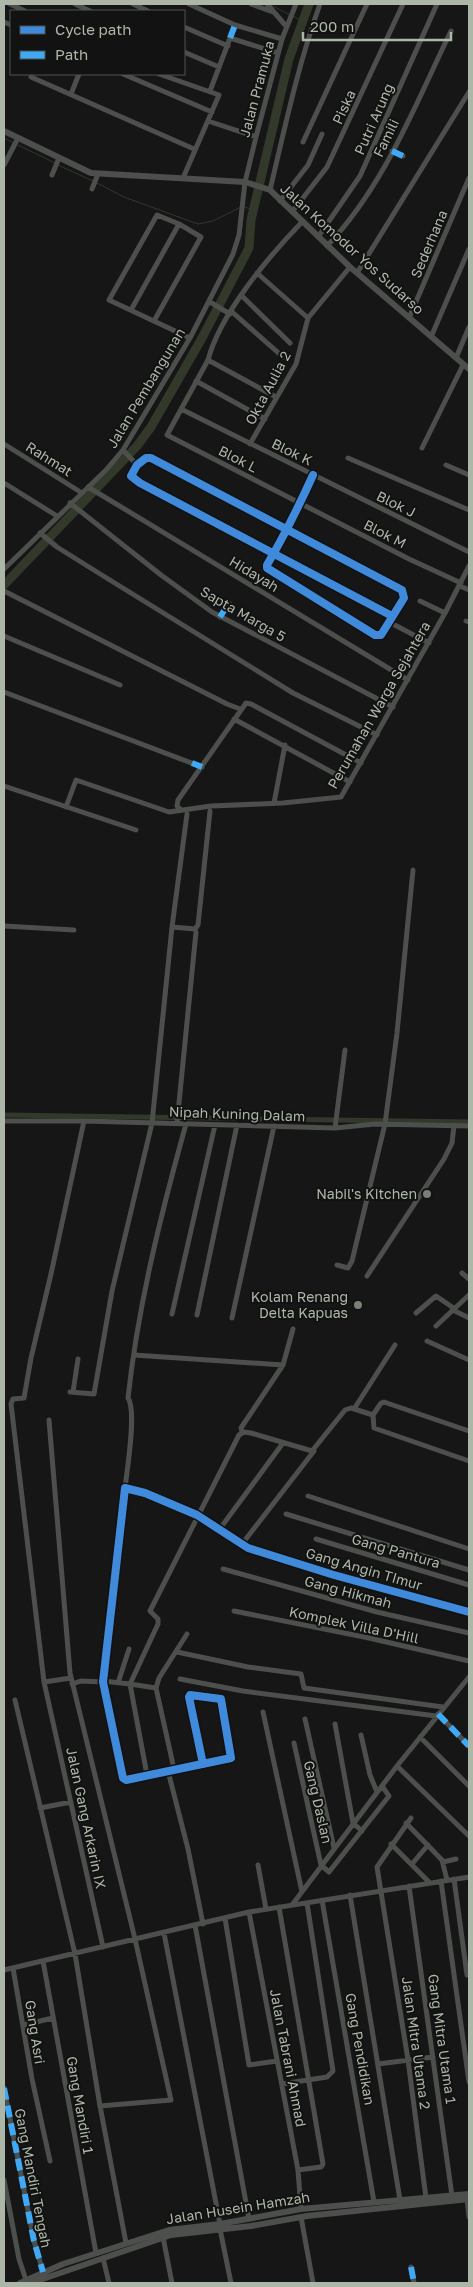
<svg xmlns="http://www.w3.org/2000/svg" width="473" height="2287" font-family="'Golos Text',sans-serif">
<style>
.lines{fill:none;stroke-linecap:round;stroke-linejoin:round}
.stream{stroke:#32382a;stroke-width:1}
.canal{stroke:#32382a;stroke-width:5}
.river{stroke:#32382a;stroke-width:9}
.minor{stroke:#4c4f4b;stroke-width:5}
.tertiary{stroke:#4c4f4b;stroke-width:6}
.quiet{stroke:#3fa9f5;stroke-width:6;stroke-dasharray:12 6;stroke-linecap:butt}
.cycleway-casing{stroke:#111211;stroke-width:11}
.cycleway{stroke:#408adc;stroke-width:8}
.poi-dot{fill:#787f75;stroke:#111211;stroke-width:2}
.labels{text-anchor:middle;stroke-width:4;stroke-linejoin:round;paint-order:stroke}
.street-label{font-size:14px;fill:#adb7a8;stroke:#111211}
.poi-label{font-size:14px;fill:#adb7a8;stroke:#111211;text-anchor:end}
</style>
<rect width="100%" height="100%" fill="#161616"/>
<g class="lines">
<!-- stream -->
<path class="stream" d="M271 5 290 15
M293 16 303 22
M4 138 14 143
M18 145 55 163
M58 165 93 181
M97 183 124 197 198 224 213 221 241 207
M245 207 253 210"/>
<!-- canal -->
<path class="canal" d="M4 1115 469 1122"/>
<!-- river -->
<path class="river" d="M4 585 137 446 151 427 202 338 249 248 251 220 289 59 309 4"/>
<!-- minor -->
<path class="minor" d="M10 4 25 11
M75 4 90 11
M133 4 148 11
M189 4 235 25 282 39
M251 4 273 12
M267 4 286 26
M4 22 11 25
M184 27 228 46
M230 38 278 53
M184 52 219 67
M123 74 212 112
M159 74 219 95 183 178
M31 77 194 149
M210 91 235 25
M71 94 79 74
M208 121 256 137
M303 142 367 4
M392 151 403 156
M4 165 18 138
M52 175 59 158
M92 189 98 174
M270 190C285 127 298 65 320 4
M280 201 308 165 322 134
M292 212 327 167 403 4
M302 222C269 256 220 314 208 360L167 435 409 559 461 583
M318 237 360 176 437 4
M327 246C385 185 415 105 451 31
M257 273 308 318
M357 273 469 92
M242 296 290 343
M210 302 230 314
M131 310 179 224
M231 311 283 357
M409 318 469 178
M154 321 201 237 179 224 157 215 109 300 190 338
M431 337 469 249
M456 358 469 327
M208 360 276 397
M196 381 265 419
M181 409 469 552
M4 444 82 493
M250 444 296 364 308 318 350 267
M422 448 463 365
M123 450 137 465
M348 458 469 510
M446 465 469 475
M313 475C299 506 284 536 267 565V568L375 635H381L404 598 402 590 151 458H146L137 465 131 476 140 483 392 616
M4 483 57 516
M88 487 408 680
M70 503 161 575 212 612 393 707
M40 533 57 547 105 577 293 693 377 735
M4 569 106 470 123 450 190 338 233 254 239 235 245 182 256 137 282 39 296 4
M460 586 469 590
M4 591 227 704 240 709
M420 601 445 613
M220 617 229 603
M466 621 469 622
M389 622 429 643
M4 636 120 685
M4 692 202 767
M234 719 350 782
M4 786 136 830
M274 803 285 745
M66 807 76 780 169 812 211 806 283 803 341 797 445 613 469 566
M181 810 177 806 178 800 246 703 251 704 361 763
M4 926 74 930
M172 927 195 929 198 925 210 811
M4 1121H84L335 1128 375 1124 469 1126
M84 1121 51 1274 31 1358 24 1398 13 1399 11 1404 44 1682 103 1947
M177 1123 196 932
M335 1128 345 1050
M337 1265 348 1268 352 1261 385 1124 397 1033 413 870
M462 1273 469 1279
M367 1276 444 1159 452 1143 454 1125
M469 1295 453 1310 469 1318
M416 1313 436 1296 455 1309
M172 1314 215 1125
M197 1315 237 1125
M232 1318 274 1126
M436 1326 453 1310
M427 1341 469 1360
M134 1355 283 1365
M70 1392 94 1394 112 1291 152 1123 172 927 187 814
M73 1392 78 1359
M354 1409 395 1345
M373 1415 374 1428 469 1461
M373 1415 381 1403 384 1402 469 1431
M49 1420 70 1673 135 1939 171 2100 100 2106
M242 1432 241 1428 283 1365 293 1329
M125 1488C127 1470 137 1410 128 1398 138 1305 161 1214 186 1124
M308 1496 469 1549
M286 1514 469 1570
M219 1530 283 1443
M316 1539 469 1585
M242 1544 314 1451
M223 1569 377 1612 469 1633
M234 1611 369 1638 469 1661
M177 1652 248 1667 301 1674 304 1688 443 1707
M180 1679 243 1691 436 1716
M103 1681 130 1684 158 1624V1619L150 1611 239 1435 244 1432 251 1433 312 1451 345 1410 351 1408 373 1415
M44 1682 71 1678
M118 1683 129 1649
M72 1684 81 1681 103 1682
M15 1700 75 1954 100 2106 126 2243
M263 1712 302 1892
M438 1714 469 1746
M305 1719 334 1848
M335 1724 353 1823 362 1831
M361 1735 370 1775 377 1792
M420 1737 469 1786
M294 1743 321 1865 329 1872 389 1796 382 1786
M203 1764 189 1697 190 1695 221 1699 231 1758 126 1780 123 1778 103 1682 125 1488 145 1493 197 1515 248 1548 334 1575 469 1612
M397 1766 469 1836
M174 1769 156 1688 159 1678 187 1634
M168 1771 188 1849 203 1924
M147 1775 130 1684 156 1688
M40 1808 71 1802
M411 1818 377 1867 408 2060 426 2198
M406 1823 442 1860 447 1880
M391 1844 430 1883
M443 1862 456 1859
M412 1864 428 1845
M258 1865 266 1909
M454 1879 467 1975
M441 1881 469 2082
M409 1886 452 2196
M350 1895 400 2200
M322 1900 374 2202
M292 1905 397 1766 469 1677
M279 1907 323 2164 321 2167 298 2170
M249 1912 298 2170 301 2209
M225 1918 249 2065 277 2061
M195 1925 249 2219
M164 1933 220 2224
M43 1961 96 2253
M13 1968 32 2079 50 2161
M4 1970 249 1912 469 1877
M23 2025 53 2018
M378 2064 433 2057
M282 2084 327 2077 333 2071 307 1903
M4 2088 34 2241 43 2272
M4 2180 19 2259 26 2280
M467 2199 469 2217
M301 2217 313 2283
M220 2229 231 2283
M163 2237 172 2283
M103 2258 109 2283
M411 2267 414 2283"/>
<!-- tertiary -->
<path class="tertiary" d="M4 131 91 173 245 182 270 190 350 267 469 369
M20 2283 63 2264 169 2230 220 2224 301 2209 469 2194
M31 2283 171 2235 251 2226 307 2216 469 2199"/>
<!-- quiet -->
<path class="quiet" d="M230 38 235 25
M392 151 403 156
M220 617 229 603
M192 763 202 767
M438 1714 469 1746
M4 2088 34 2241 43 2272
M411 2267 414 2283"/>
<defs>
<path id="cycleway" d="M313 475C299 506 284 536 267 565V568L375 635H381L404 598 402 590 151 458H146L137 465 131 476 140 483 392 616
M203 1764 189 1697 190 1695 221 1699 231 1758 126 1780 123 1778 103 1682 125 1488 145 1493 197 1515 248 1548 334 1575 469 1612"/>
</defs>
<!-- cycleway casing -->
<use href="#cycleway" class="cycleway-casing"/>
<!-- cycleway -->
<use href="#cycleway" class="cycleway"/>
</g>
<!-- markers -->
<g class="poi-dot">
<circle cx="427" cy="1194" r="5"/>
<circle cx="358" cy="1305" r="5"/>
</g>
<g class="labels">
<!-- street labels -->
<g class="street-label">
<text transform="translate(257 89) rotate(-75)" y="5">Jalan Pramuka</text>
<text transform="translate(344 107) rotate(-65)" y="5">Piska</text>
<text transform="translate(374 119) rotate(-66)" y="5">Putri Arung</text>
<text transform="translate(386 138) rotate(-64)" y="5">Famili</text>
<text transform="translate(429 244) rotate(-67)" y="5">Sederhana</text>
<text transform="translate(352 249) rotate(42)" y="5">Jalan Komodor Yos Sudarso</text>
<text transform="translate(146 388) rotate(-59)" y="5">Jalan Pembangunan</text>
<text transform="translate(268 388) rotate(-62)" y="5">Okta Aulia 2</text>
<text transform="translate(292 452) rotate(26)" y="5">Blok K</text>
<text transform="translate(49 459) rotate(32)" y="5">Rahmat</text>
<text transform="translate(238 459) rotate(27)" y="5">Blok L</text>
<text transform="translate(396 504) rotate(26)" y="5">Blok J</text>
<text transform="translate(385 534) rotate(27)" y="5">Blok M</text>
<text transform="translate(254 574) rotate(31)" y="5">Hidayah</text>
<text transform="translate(243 614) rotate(30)" y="5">Sapta Marga 5</text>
<text transform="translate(379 705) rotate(-60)" y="5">Perumahan Warga Sejahtera</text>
<text transform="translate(237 1114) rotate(2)" y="5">Nipah Kuning Dalam</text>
<text transform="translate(396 1551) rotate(16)" y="5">Gang Pantura</text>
<text transform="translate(364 1569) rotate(16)" y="5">Gang Angin TImur</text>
<text transform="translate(348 1592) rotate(15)" y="5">Gang Hikmah</text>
<text transform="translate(354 1625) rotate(12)" y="5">Komplek Villa D'Hill</text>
<text transform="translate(318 1802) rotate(77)" y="5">Gang Daslan</text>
<text transform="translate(86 1818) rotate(78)" y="5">Jalan Gang Arkarin IX</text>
<text transform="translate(35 2032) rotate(81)" y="5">Gang Asri</text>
<text transform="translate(442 2039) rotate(82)" y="5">Gang Mitra Utama 1</text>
<text transform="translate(416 2043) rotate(82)" y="5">Jalan Mitra Utama 2</text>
<text transform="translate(360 2049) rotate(80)" y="5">Gang Pendidikan</text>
<text transform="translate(288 2058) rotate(79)" y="5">Jalan Tabrani Ahmad</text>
<text transform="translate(80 2105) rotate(80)" y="5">Gang Mandiri 1</text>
<text transform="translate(33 2178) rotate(79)" y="5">Gang Mandiri Tengah</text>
<text transform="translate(238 2208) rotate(-9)" y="5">Jalan Husein Hamzah</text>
</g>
<!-- poi labels -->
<g class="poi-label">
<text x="417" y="1199">Nabil's Kitchen</text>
<text x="348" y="1302">Kolam Renang<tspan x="348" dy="16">Delta Kapuas</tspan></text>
</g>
</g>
<!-- border -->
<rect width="473" height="2287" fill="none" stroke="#adb7a8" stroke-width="10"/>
<!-- legend -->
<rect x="10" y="10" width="175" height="65" fill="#111211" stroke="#4f544d"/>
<rect x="20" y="26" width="25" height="8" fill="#408adc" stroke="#4f544d"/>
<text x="55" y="35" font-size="15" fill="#adb7a8">Cycle path</text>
<rect x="20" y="51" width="25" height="8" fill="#3fa9f5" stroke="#4f544d"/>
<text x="55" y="60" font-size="15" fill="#adb7a8">Path</text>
<!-- scale -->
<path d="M303 32v8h148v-8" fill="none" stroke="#adb7a8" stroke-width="2.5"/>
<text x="310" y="32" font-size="15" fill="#adb7a8" stroke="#111211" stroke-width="4" paint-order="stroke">200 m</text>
</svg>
